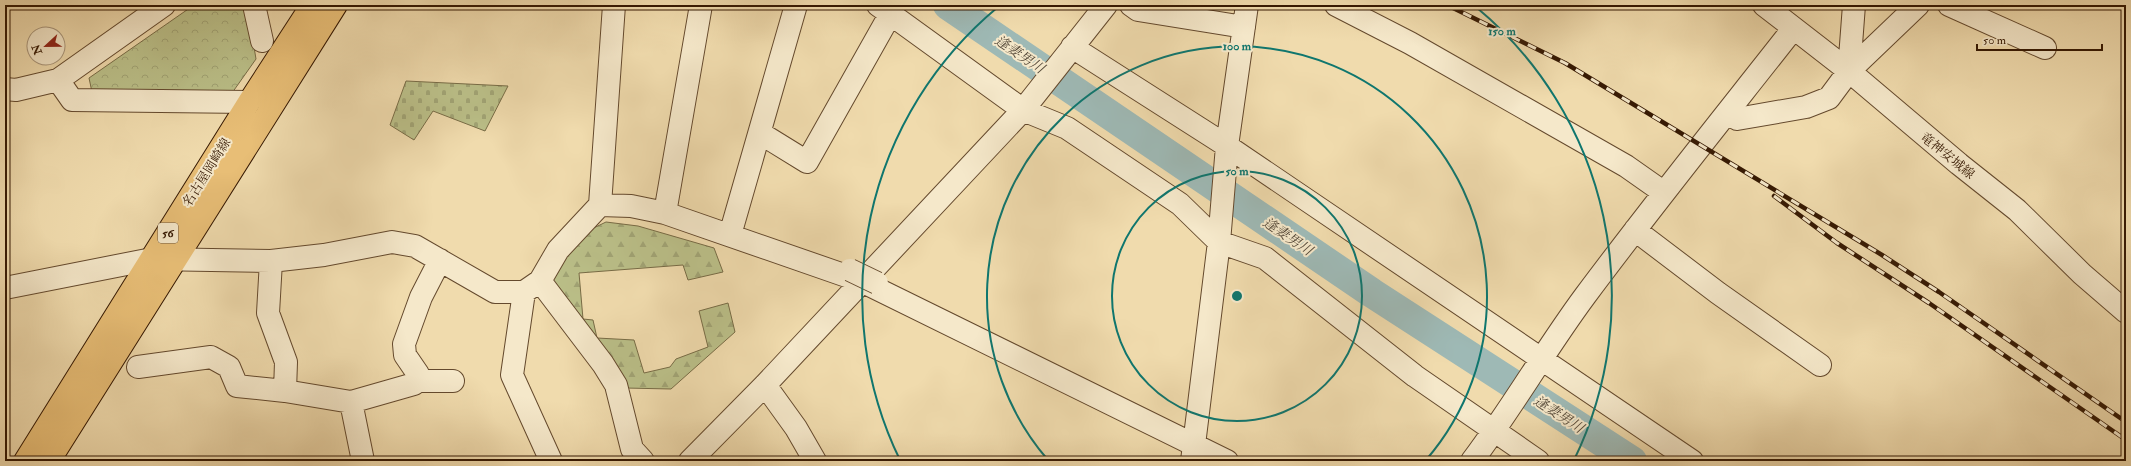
<svg xmlns="http://www.w3.org/2000/svg" width="2131" height="466" font-family="'IM FELL Double Pica','Noto Serif JP',serif">
<style>
.forest{fill:url(#forest-firs);stroke:#786c46}
.cemetery{fill:url(#cemetery-stones);stroke:#786c46}
.park{fill:url(#park-crowns);stroke:#786c46}
.lines{fill:none;stroke-linecap:round;stroke-linejoin:round}
.river{stroke:#9eb9b5;stroke-width:30}
.minor-casing{stroke:#64492d;stroke-width:24}
.major-casing{stroke:#351802;stroke-width:24}
.minor{stroke:#f5e8ca;stroke-width:22}
.major{stroke:#e8be76;stroke-width:22}
.rail-casing{stroke:#351802;stroke-width:4.5}
.rail{stroke:#f5e8ca;stroke-width:3;stroke-dasharray:9;stroke-linecap:butt}
.minor-bridge-casing{stroke:#64492d;stroke-width:24;stroke-linecap:butt}
.minor-bridge{stroke:#f5e8ca;stroke-width:22}
.ring{fill:none;stroke:#0f766e;stroke-width:2}
.labels{text-anchor:middle;stroke-width:4;stroke-linejoin:round;paint-order:stroke}
.shield{fill:#f5e8ca;stroke:#6f563e;stroke-width:1}
.shield-label{font-size:12px;font-weight:bold;fill:#351802}
.street-label{font-size:13px;fill:#351802;stroke:#f5e8ca}
.water-label{font-size:14px;font-style:italic;fill:#544838;stroke:#f5e8ca}
.centre{fill:#0f766e;stroke:#f5e8ca;stroke-width:2}
.ring-label{font-size:12px;text-anchor:middle;font-weight:bold;fill:#0f766e;stroke:#f5e8ca;stroke-width:4;stroke-linejoin:round;paint-order:stroke}
</style>
<defs>
<pattern id="forest-firs" width="22" height="20" patternUnits="userSpaceOnUse"><rect width="22" height="20" fill="#bbc089"/><path d="M5 1l3.5 6h-7zM16 11l3.5 6h-7z" fill="#a1a475"/></pattern>
<pattern id="cemetery-stones" width="16" height="16" patternUnits="userSpaceOnUse"><rect width="16" height="16" fill="#bbc089"/><path d="M2 7V4a2 2 0 0 1 4 0v3zM10 15v-3a2 2 0 0 1 4 0v3z" fill="#a1a475"/></pattern>
<pattern id="park-crowns" width="20" height="18" patternUnits="userSpaceOnUse"><rect width="20" height="18" fill="#bbc089"/><path d="M2 6a3 3 0 1 1 6 0M12 15a3 3 0 1 1 6 0" fill="none" stroke="#a1a475"/></pattern>
</defs>
<rect width="100%" height="100%" fill="#f0dbad"/>
<filter id="stains"><feTurbulence type="fractalNoise" baseFrequency=".005" numOctaves="4"/><feColorMatrix values="0 0 0 0 .2 0 0 0 0 .09 0 0 0 0 .02 0 0 0 .5 -.17"/></filter>
<radialGradient id="worn" r=".72"><stop offset=".6" stop-color="#630" stop-opacity="0"/><stop offset="1" stop-color="#630" stop-opacity=".3"/></radialGradient>
<!-- forest -->
<path class="forest" d="M606 222 638 226 714 248 723 272 688 280 683 265 579 273 583 319 593 320 597 338 634 340 644 373 670 367 676 359 708 347 699 311 728 303 735 332 671 389 625 388 546 289 577 236Z"/>
<!-- cemetery -->
<path class="cemetery" d="M406 81 508 86 485 131 433 111 414 140 390 125Z"/>
<!-- park -->
<path class="park" d="M194 5H247L256 59 232 93 92 92 89 78Z"/>
<g class="lines">
<!-- river -->
<path class="river" d="M948 5 1372 293 1632 461"/>
<defs>
<path id="minor" d="M254 5 262 41
M878 5 1023 110 1067 128 1180 204 1219 242 1265 258 1415 376 1538 461
M1131 5 1138 10 1244 27
M1336 5 1410 43 1626 166 1663 192
M1764 5 1849 71 1959 164 2017 210 2082 274 2126 312
M1949 5 2045 48
M1072 47 1227 146 1692 461
M1849 71 1854 5
M58 80 72 100 249 102
M5 89 16 90 58 80 164 5
M1737 119 1806 107 1829 98 1849 71 1918 5
M760 133 807 162 891 13
M600 205 631 206 665 213 861 281 1227 461
M665 213 701 5
M1635 230 1718 293 1820 365
M730 235 796 5
M271 261 268 313 286 362 285 391
M540 281 603 364 616 385 632 449 643 461
M5 288 152 259 271 261 324 255 392 242 415 246 495 292H524L540 281 558 250 600 205 614 5
M524 292 512 375 551 461
M138 367 211 357 229 367 237 386 285 391 351 402 414 384 418 381V374L405 355 404 344 421 297 440 260
M418 381H453
M765 385 796 428 815 461
M351 402 363 461
M690 461 765 385 1023 110 1106 5
M1192 461 1219 242 1227 146 1247 5
M1472 461C1512 408 1545 350 1585 296 1652 206 1723 118 1793 29"/>
<path id="major" d="M25 461 249 102 312 5
M49 461 336 5"/>
</defs>
<!-- minor casing -->
<use href="#minor" class="minor-casing"/>
<!-- major casing -->
<use href="#major" class="major-casing"/>
<!-- minor -->
<use href="#minor" class="minor"/>
<!-- major -->
<use href="#major" class="major"/>
<defs>
<path id="rail" d="M1447 5 1565 63 1882 255 1939 292 2126 422
M1774 196 1837 243 1929 303 2126 440"/>
</defs>
<!-- rail casing -->
<use href="#rail" class="rail-casing"/>
<!-- rail -->
<use href="#rail" class="rail"/>
<defs>
<path id="minor-bridge" d="M850 270 877 283"/>
</defs>
<!-- minor-bridge casing -->
<use href="#minor-bridge" class="minor-bridge-casing"/>
<!-- minor-bridge -->
<use href="#minor-bridge" class="minor-bridge"/>
</g>
<!-- distance rings -->
<g class="ring">
<circle cx="1237" cy="296" r="125"/>
<path d="M1048 460A250 250 0 1 1 1426 460"/>
<path d="M900 460A375 375 0 0 1 998 7M1476 7A375 375 0 0 1 1574 460"/>
</g>
<g class="labels">
<!-- shield labels -->
<rect class="shield" x="158" y="223" width="20" height="20" rx="3"/>
<g class="shield-label">
<text x="168" y="237">56</text>
</g>
<!-- street labels -->
<g class="street-label">
<text transform="translate(1948 155) rotate(39)" y="5">竜神安城線</text>
<text transform="translate(206 172) rotate(-58)" y="5">名古屋岡崎線</text>
</g>
<!-- water labels -->
<g class="water-label">
<text transform="translate(1020 54) rotate(34)" y="5">逢妻男川</text>
<text transform="translate(1288 236) rotate(34)" y="5">逢妻男川</text>
<text transform="translate(1559 414) rotate(33)" y="5">逢妻男川</text>
</g>
</g>
<circle cx="1237" cy="296" r="6" class="centre"/>
<g class="ring-label">
<text x="1502" y="35">150 m</text>
<text x="1237" y="50">100 m</text>
<text x="1237" y="175">50 m</text>
</g>
<!-- margin -->
<rect width="2131" height="466" fill="none" stroke="#f0dbad" stroke-width="20"/>
<rect x="6" y="6" width="2119" height="454" fill="none" stroke="#351802" stroke-width="2"/>
<rect x="10" y="10" width="2111" height="446" fill="none" stroke="#351802"/>
<!-- north arrow -->
<g transform="translate(46 46) rotate(248)"><circle r="19" fill="#f5e8ca" stroke="#a8957a"/>
<path d="M0-3L7 15L0 10L-7 15Z" fill="#8f2418"/>
<text y="-6" font-size="11" font-weight="bold" text-anchor="middle" fill="#351802">N</text>
</g>
<!-- scale -->
<path d="M1977 44v6h125v-6" fill="none" stroke="#351802" stroke-width="2"/>
<text x="1983" y="44" font-size="12" fill="#351802" stroke="#f5e8ca" stroke-width="3" paint-order="stroke">50 m</text>
<rect width="100%" height="100%" filter="url(#stains)"/>
<rect width="100%" height="100%" fill="url(#worn)"/>
</svg>
